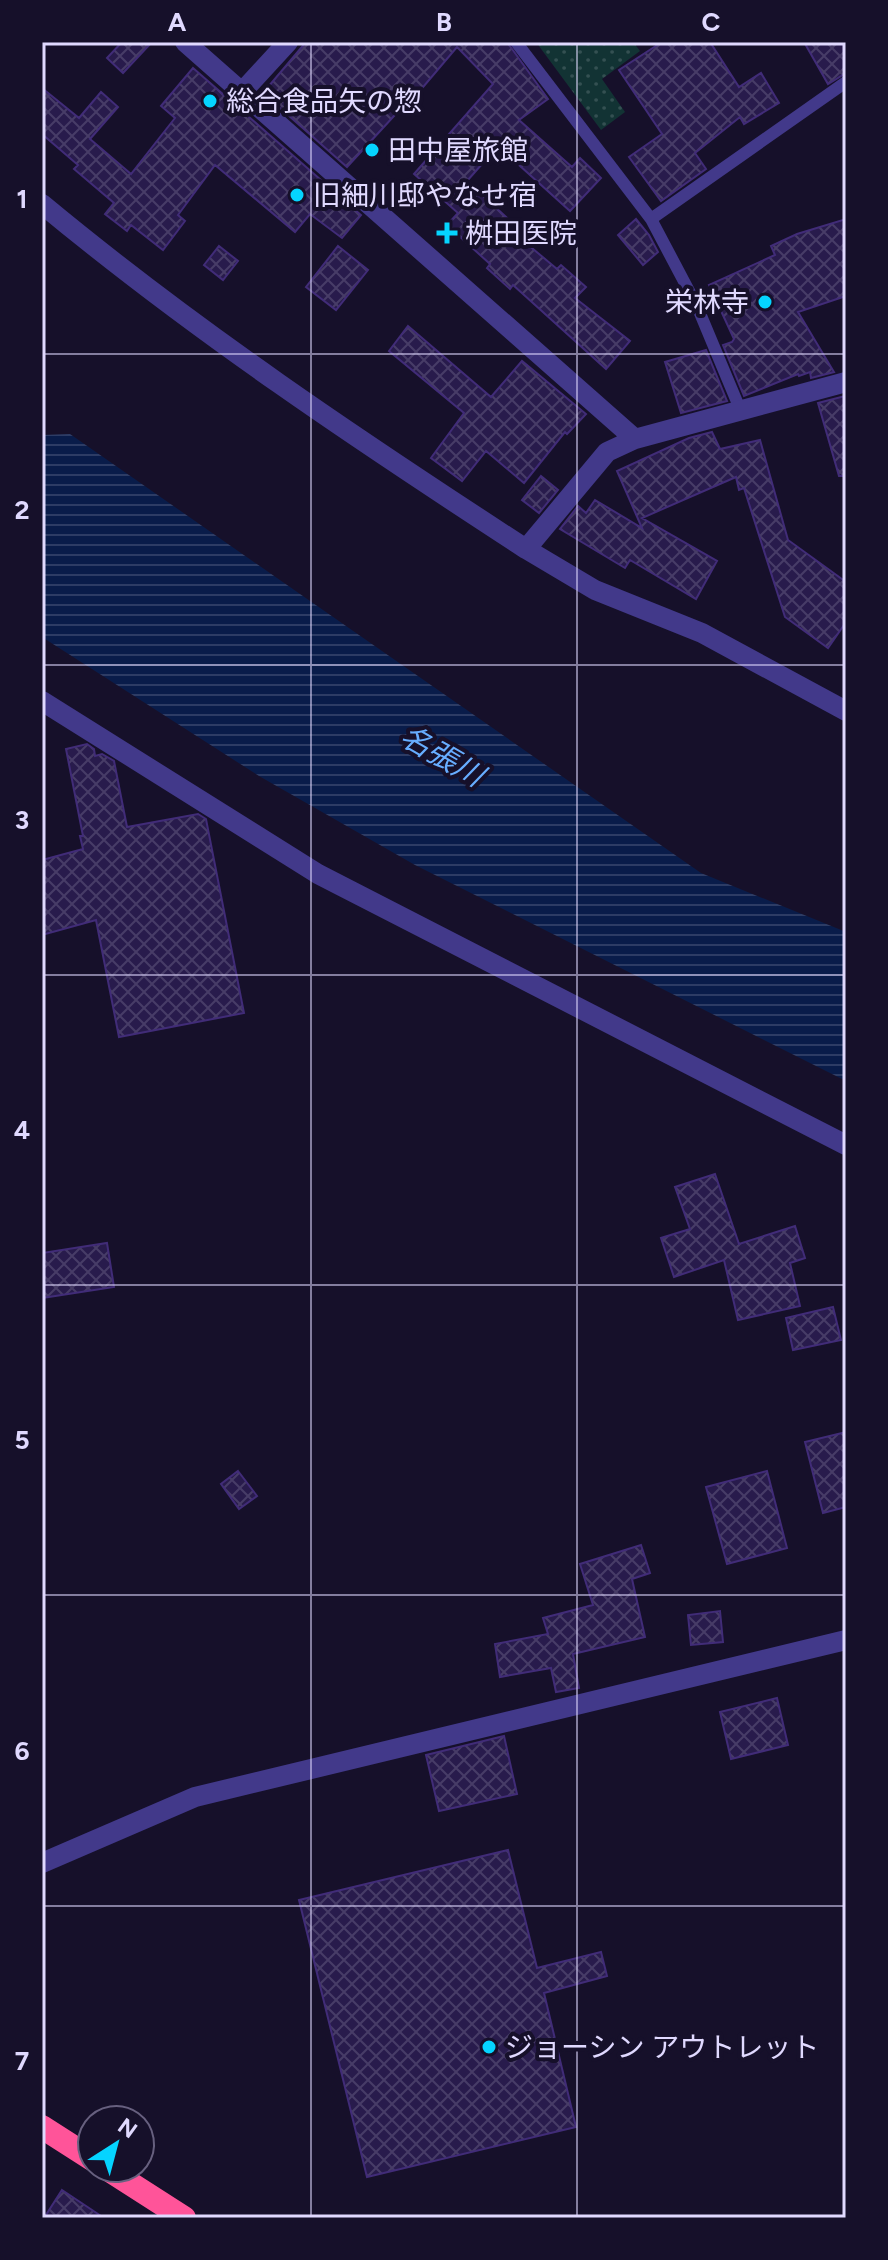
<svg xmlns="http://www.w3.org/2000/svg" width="888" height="2260" font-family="Figtree,'Noto Sans JP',sans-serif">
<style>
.park{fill:url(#park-dots)}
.water{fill:url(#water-rules)}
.building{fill:url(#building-cross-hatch);stroke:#412c78;stroke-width:2}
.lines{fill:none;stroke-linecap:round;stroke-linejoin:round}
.lane{stroke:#42398a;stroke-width:12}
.street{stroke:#42398a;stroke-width:20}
.highway{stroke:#ff5499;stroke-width:24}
.grid{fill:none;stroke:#e0d9ff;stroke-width:2;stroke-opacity:0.55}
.poi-dot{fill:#05d4ff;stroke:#16102a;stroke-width:3}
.labels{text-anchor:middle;stroke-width:8;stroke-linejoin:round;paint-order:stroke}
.poi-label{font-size:28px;fill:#e0d9ff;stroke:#16102a;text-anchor:start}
.water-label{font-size:30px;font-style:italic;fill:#67adff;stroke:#16102a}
.neatline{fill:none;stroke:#e0d9ff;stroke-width:3}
.grid-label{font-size:26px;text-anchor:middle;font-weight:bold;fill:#e0d9ff}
</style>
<defs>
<pattern id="park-dots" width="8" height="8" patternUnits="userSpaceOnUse" patternTransform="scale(2)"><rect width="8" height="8" fill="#123334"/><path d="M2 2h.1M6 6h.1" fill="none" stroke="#345052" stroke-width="1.8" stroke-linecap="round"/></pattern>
<pattern id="water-rules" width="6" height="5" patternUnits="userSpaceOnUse" patternTransform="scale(2)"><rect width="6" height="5" fill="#091c4a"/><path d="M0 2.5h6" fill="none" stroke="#2d3c65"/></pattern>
<pattern id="building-cross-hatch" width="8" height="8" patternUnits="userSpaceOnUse" patternTransform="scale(2)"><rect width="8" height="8" fill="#281b4c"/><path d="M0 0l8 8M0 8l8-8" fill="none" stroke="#473c67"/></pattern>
</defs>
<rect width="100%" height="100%" fill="#16102a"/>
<!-- park -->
<path class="park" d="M536 42H633L640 51 602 79 625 112 601 130Z"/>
<!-- water -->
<path class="water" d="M70 434 701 873 846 932V1081L415 865 259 776 42 637V435Z"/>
<!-- building -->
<path class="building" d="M122 42H152L123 73 107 58Z
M306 42H507L548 99 519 120 572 167 580 158 601 178 570 211 498 146 467 181 518 228 514 233 557 269 561 265 586 287 575 298 630 341 606 369 513 285 510 289 487 268 490 264 447 225 458 213 414 174 493 84 457 47 407 106 405 104 347 167 263 93Z
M662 42H710L739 87 761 73 779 103 744 124 740 117 695 153 706 169 661 201 629 157 662 134 619 70Z
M804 42H846V73L828 84Z
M193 68 361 215 342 238 310 214 295 232 215 165 178 215 185 221 163 250 131 225 127 231 105 214 114 203 74 169 78 165 42 134V88L79 118 101 92 118 107 90 139 131 174 175 118 161 106Z
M636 219 649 235 658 252 643 265 618 235Z
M846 219V296L798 312 834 372 811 378 810 372 799 376 798 374 744 396 723 345 732 342 734 339 709 285 775 255 771 246 797 234Z
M219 246 238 261 223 280 204 265Z
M338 246 368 270 336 310 306 287Z
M408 326 491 397 522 361 586 414 567 434 565 432 524 483 486 451 462 481 431 458 464 413 389 351Z
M706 350 727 401 681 413 665 362Z
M845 396 846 476H839L818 403Z
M712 432 720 449 760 440 788 540 846 582V622L828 648 785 617 744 488 739 490 736 477 642 518 717 561 696 599 630 560 625 568 560 529 578 506 586 513 595 500 642 528 617 471 689 438Z
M541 476 558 490 539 513 522 500Z
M87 744 94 749 95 756 102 754 114 761 127 827 198 814 206 819 244 1013 119 1037 96 920 42 935V860L83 849 80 836H83L66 749Z
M715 1174 739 1244 795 1226 805 1258 790 1263 800 1306 738 1320 724 1260 674 1277 661 1238 690 1229 675 1187Z
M107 1243 114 1287 42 1298V1253Z
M833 1307 841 1340 793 1350 786 1318Z
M846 1432V1507L823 1513 805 1442Z
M238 1471 257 1496 239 1509 221 1484Z
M767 1471 787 1548 727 1564 706 1487Z
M641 1545 650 1573 632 1579 645 1637 573 1654 579 1688 556 1692 551 1668 500 1677 495 1644 548 1634 543 1618 593 1605 580 1564Z
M720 1611 723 1642 691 1645 688 1615Z
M777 1698 788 1745 731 1759 720 1712Z
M504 1736 517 1794 439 1811 426 1755Z
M508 1850 537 1968 601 1952 607 1976 544 1993 576 2127 367 2177 299 1900Z
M62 2190 104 2218H44Z"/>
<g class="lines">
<!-- lane -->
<path class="lane" d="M516 42 651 219 697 306 740 409
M651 219 846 82"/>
<!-- street -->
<path class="street" d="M185 42 635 439
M242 92 288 42
M42 204C195 331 360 441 526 549L607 452 635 439 846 382
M526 549 595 590 702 633 846 711
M42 701 318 874 846 1145
M42 1863 195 1797 846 1640"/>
<!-- highway -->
<path class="highway" d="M42 2127 92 2159
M106 2168 184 2218"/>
</g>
<!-- grid -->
<path class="grid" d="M311 42V2218M577 42V2218M42 354H846M42 665H846M42 975H846M42 1285H846M42 1595H846M42 1906H846"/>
<!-- markers -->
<g class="poi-dot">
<circle cx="210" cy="101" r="8"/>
<circle cx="372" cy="150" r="8"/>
<circle cx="297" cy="195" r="8"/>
<path d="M443 221h8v8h8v8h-8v8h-8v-8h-8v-8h8z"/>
<circle cx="765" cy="302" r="8"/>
<circle cx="489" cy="2047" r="8"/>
</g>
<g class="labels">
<!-- poi labels -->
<g class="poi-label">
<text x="226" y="111">総合食品矢の惣</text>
<text x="388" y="160">田中屋旅館</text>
<text x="313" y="205">旧細川邸やなせ宿</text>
<text x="465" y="243">桝田医院</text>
<text x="749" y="312" text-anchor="end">栄林寺</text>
<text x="505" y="2057">ジョーシン アウトレット</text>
</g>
<!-- water labels -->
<g class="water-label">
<text transform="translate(442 756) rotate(30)" y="10">名張川</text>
</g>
</g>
<!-- border -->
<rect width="888" height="2260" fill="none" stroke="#16102a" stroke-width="88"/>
<!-- north arrow -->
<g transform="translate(116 2144) rotate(36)"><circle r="38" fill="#16102a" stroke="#67607f" stroke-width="2"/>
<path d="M0-6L14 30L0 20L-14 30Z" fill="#05d4ff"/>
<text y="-12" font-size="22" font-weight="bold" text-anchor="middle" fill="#e0d9ff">N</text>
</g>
<rect x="44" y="44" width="800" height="2172" class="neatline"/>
<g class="grid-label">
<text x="177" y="31">A</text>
<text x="444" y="31">B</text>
<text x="711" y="31">C</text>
<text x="22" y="208">1</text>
<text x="22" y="519">2</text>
<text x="22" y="829">3</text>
<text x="22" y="1139">4</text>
<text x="22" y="1449">5</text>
<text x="22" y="1760">6</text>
<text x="22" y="2070">7</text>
</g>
</svg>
